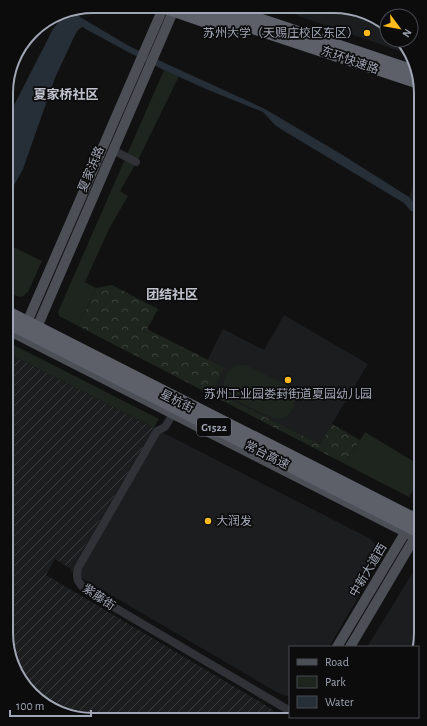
<svg xmlns="http://www.w3.org/2000/svg" width="427" height="726" font-family="'Alegreya Sans','Noto Sans SC',sans-serif">
<style>
.built{fill:#1c1d1f}
.industrial{fill:url(#industrial-furrows)}
.green{fill:#1d251e}
.forest{fill:url(#forest-crowns)}
.water{fill:#262f37}
.lines{fill:none;stroke-linecap:round;stroke-linejoin:round}
.minor{stroke:#313238;stroke-width:8}
.major{stroke:#4d4f57;stroke-width:10}
.highway-bridge{stroke:#5d6069;stroke-width:12}
.poi-dot{fill:#ffba1c;stroke:#0c0c0d;stroke-width:1.5}
.labels{text-anchor:middle;stroke-width:3.5;stroke-linejoin:round;paint-order:stroke}
.shield{fill:#0c0c0d;stroke:#747883;stroke-width:1}
.shield-label{font-size:11px;font-weight:bold;fill:#a0a6b5}
.poi-label{font-size:12px;fill:#a0a6b5;stroke:#0c0c0d;text-anchor:end}
.street-label{font-size:12px;fill:#a0a6b5;stroke:#0c0c0d}
.neighbourhood-label{font-size:13px;font-weight:bold;fill:#c2c5d0;stroke:#0c0c0d}
.rim{fill:none;stroke:#a0a6b5;stroke-width:2}
</style>
<defs>
<pattern id="industrial-furrows" width="10" height="10" patternUnits="userSpaceOnUse"><rect width="10" height="10" fill="#1c1d1f"/><path d="M-1 1l2-2M0 10L10 0M9 11l2-2" fill="none" stroke="#3a3b3d"/></pattern>
<pattern id="forest-crowns" width="20" height="18" patternUnits="userSpaceOnUse"><rect width="20" height="18" fill="#1d251e"/><path d="M2 6a3 3 0 1 1 6 0M12 15a3 3 0 1 1 6 0" fill="none" stroke="#3b423c"/></pattern>
</defs>
<rect width="100%" height="100%" fill="#111112"/>
<!-- built -->
<path class="built" d="M279 7 351 8 387 25V40H400L411 55 299 16Z
M421 164V207L417 206 409 197Z
M284 315 368 364 320 444 213 391 208 359 223 329 264 350Z
M154 428 369 538 375 544 377 552 376 556 371 567 362 582 360 594 329 647H290V697L278 693 70 571Z
M416 569H421V639L418 647H367L410 577Z"/>
<!-- industrial -->
<path class="industrial" d="M6 352 154 428 71 569 55 559 46 575 272 709 275 714V720L82 719 40 702 13 666 6 633Z"/>
<!-- green -->
<path class="green" d="M164 70 179 76 140 156 120 191 128 196 109 229 85 282 96 288 78 326 59 316 58 312Z
M7 244 42 261 28 292 22 297 16 296 6 291Z
M6 341 159 419 154 428 6 352Z
M238 365H246L288 386C294 392 296 399 294 406 286 430 260 412 246 405 241 402 232 400 228 395 219 383 226 369 238 365Z
M365 432 421 466V477L409 497 345 464Z"/>
<!-- forest -->
<path class="forest" d="M112 285 158 309 147 329 224 368 213 391 320 444 332 424 360 440 345 464 78 326 96 288Z"/>
<!-- water -->
<path class="water" d="M78 9 77 12 80 17 129 46 167 64 265 109 341 154 409 197 417 206 421 207V214L411 211 404 203 284 131 275 125 263 112 206 89 164 70 130 53 82 27 78 30 74 37 55 78 23 169 7 198V119L53 29 67 11Z"/>
<g class="lines">
<!-- minor -->
<path class="minor" d="M113 150 136 162
M173 414 165 427 157 431 78 568 77 575 78 581 85 590 290 711"/>
<!-- major -->
<path class="major" d="M25 327 164 6
M6 329 421 540
M35 332 175 7
M337 647 421 506
M350 647 418 532
M293 720 295 717
M307 720 308 717"/>
<!-- highway-bridge -->
<path class="highway-bridge" d="M160 6 221 27 241 30
M189 7 419 83
M223 7 417 72
M6 311 421 522
M6 322 421 533"/>
</g>
<!-- markers -->
<g class="poi-dot">
<circle cx="367" cy="33" r="4"/>
<circle cx="288" cy="380" r="4"/>
<circle cx="208" cy="521" r="4"/>
</g>
<g class="labels">
<!-- shield labels -->
<rect class="shield" x="197" y="418" width="34" height="18" rx="3"/>
<g class="shield-label">
<text x="214" y="431">G1522</text>
</g>
<!-- poi labels -->
<g class="poi-label">
<text x="359" y="37">苏州大学（天赐庄校区东区）</text>
<text x="288" y="398" text-anchor="middle">苏州工业园娄葑街道夏园幼儿园</text>
<text x="216" y="525" text-anchor="start">大润发</text>
</g>
<!-- street labels -->
<g class="street-label">
<text transform="translate(350 60) rotate(19)" y="4">东环快速路</text>
<text transform="translate(91 169) rotate(-67)" y="4">夏家浜路</text>
<text transform="translate(177 401) rotate(27)" y="4">星杭街</text>
<text transform="translate(267 455) rotate(27)" y="4">常台高速</text>
<text transform="translate(368 570) rotate(-59)" y="4">中新大道西</text>
<text transform="translate(99 597) rotate(34)" y="4">紫藤街</text>
</g>
<!-- neighbourhood labels -->
<g class="neighbourhood-label">
<text x="66" y="99">夏家桥社区</text>
<text x="172" y="299">团结社区</text>
</g>
</g>
<!-- crop -->
<path d="M0 0H427V726H0ZM93 13H334A80 80 0 0 1 414 93V633A80 80 0 0 1 334 713H93A80 80 0 0 1 13 633V93A80 80 0 0 1 93 13Z" fill="#0c0c0d" fill-rule="evenodd"/>
<path class="rim" d="M93 13H334A80 80 0 0 1 414 93V633A80 80 0 0 1 334 713H93A80 80 0 0 1 13 633V93A80 80 0 0 1 93 13Z"/>
<!-- legend -->
<rect x="289" y="646" width="130" height="72" fill="#0c0c0d" stroke="#474a50"/>
<rect x="297" y="659" width="20" height="6" fill="#4d4f57" stroke="#474a50"/>
<text x="325" y="666" font-size="12" fill="#a0a6b5">Road</text>
<rect x="297" y="676" width="20" height="12" fill="#1d251e" stroke="#474a50"/>
<text x="325" y="686" font-size="12" fill="#a0a6b5">Park</text>
<rect x="297" y="696" width="20" height="12" fill="#262f37" stroke="#474a50"/>
<text x="325" y="706" font-size="12" fill="#a0a6b5">Water</text>
<!-- north arrow -->
<g transform="translate(399 28) rotate(122)"><circle r="19" fill="#0c0c0d" stroke="#474a50"/>
<path d="M0-3L7 15L0 10L-7 15Z" fill="#ffba1c"/>
<text y="-6" font-size="11" font-weight="bold" text-anchor="middle" fill="#a0a6b5">N</text>
</g>
<!-- scale -->
<path d="M10 710v6h81v-6" fill="none" stroke="#a0a6b5" stroke-width="2"/>
<text x="16" y="710" font-size="12" fill="#a0a6b5" stroke="#0c0c0d" stroke-width="3" paint-order="stroke">100 m</text>
</svg>
